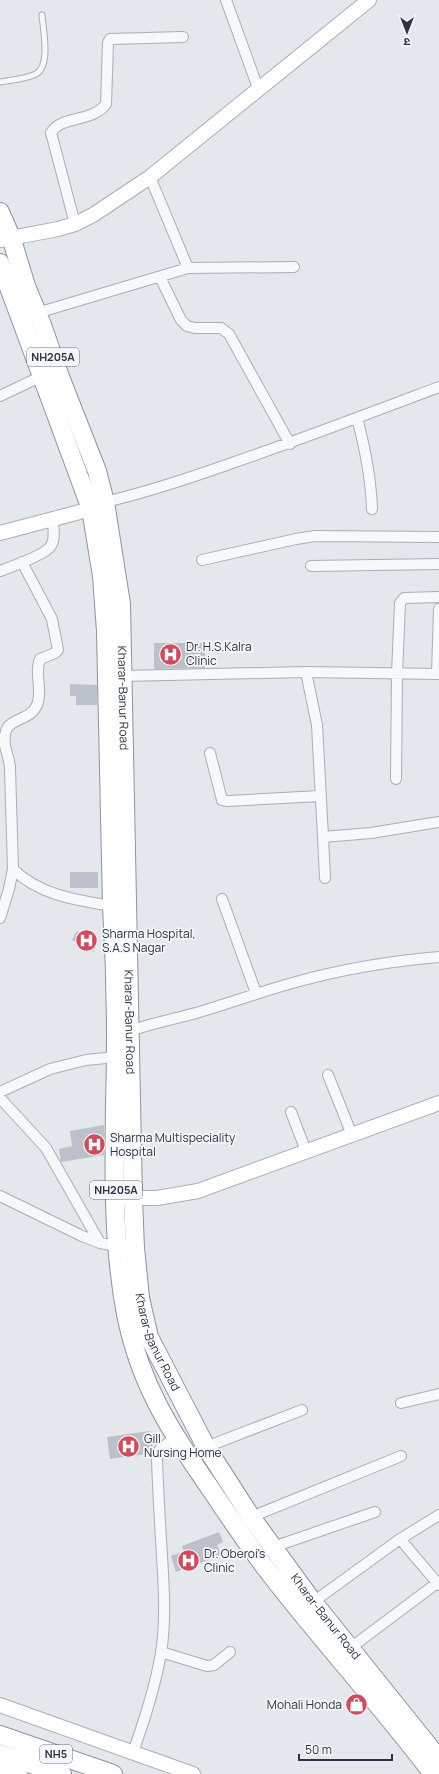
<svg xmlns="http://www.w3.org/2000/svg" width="439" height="1774" font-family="Manrope,'Noto Sans Devanagari',sans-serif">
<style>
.building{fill:#bbc0ca}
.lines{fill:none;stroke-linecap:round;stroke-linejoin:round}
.lane-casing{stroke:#a9aeb7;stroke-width:7}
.street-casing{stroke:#a9aeb7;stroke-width:12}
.secondary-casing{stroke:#a9aeb7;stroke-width:16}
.highway-casing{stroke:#8b94a3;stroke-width:20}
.lane{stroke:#f7f8fa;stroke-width:5}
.street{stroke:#f7f8fa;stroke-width:10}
.secondary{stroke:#fff;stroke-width:14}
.highway{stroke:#fff;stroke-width:18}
.labels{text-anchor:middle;stroke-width:3.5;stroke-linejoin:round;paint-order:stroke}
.shield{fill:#f4f6f9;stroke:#676e7b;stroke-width:1}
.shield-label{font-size:11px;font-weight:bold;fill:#2b3445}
.poi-label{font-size:12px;fill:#2b3445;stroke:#f4f6f9;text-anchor:start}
.street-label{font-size:12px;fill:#2b3445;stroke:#f4f6f9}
</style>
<rect width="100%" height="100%" fill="#e4e7ec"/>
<!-- building -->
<path class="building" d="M154 643H205V668L154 669Z
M70 684 97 685V705H76V696H70Z
M70 872H98V888H70Z
M77 931 98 943 93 952 72 940Z
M104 1125V1155L61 1162 59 1149 72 1146 70 1131Z
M150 1431 153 1449 152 1453 110 1459 107 1437Z
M219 1532 223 1542 217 1545 221 1555 176 1572 171 1556 184 1551 182 1546Z"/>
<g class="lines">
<defs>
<path id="lane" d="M0 82C12 80 26 79 36 74 51 66 43 29 42 15"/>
<path id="street" d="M226 0 258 88
M150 177 188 268
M75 224 53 140 51 133C61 115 92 123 106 104L108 43 110 39 183 37
M160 277 181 320 187 326 195 328H221L229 334 290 444
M37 313 188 268 294 267
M0 396 42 376
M357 418C365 448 371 478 372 509
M105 502C148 492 190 478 232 463 302 439 370 413 439 387
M202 560 296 539 315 536 439 537
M311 566 439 564
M0 571C11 567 44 555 50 547 56 541 53 527 53 519
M306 672 317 725 323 837 371 833 439 822
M437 674 439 609
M123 676 306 672 439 674
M210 753 222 800 228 801 320 796
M396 779 397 674 400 603 404 598 439 597
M323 837 325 878
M13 869 10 769C10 760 6 752 5 745 1 714 28 725 37 705 43 690 34 673 40 659L55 653 58 650 52 619 22 562
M222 899 256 993
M0 918 9 889 13 869C39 895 76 900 112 906
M130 1031C155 1022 181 1018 206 1010 236 1001 266 990 296 982 343 969 391 961 439 957
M328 1075 352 1135
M0 1092 50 1069 86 1060 116 1057
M0 1098 46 1148 100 1243
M291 1112 306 1151
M0 1196 82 1236 100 1243 121 1247
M401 1403 439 1394
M206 1447 302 1410
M251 1517 401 1456
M400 1539 439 1585
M273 1547 375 1512
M309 1605 400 1539 439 1515
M349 1649 437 1583
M161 1652 207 1666 214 1665 230 1652
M133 1752C145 1719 155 1687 161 1653 166 1621 164 1588 162 1556 160 1523 158 1491 157 1459L160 1449 175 1438"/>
<path id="secondary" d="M0 240 58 229 75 224 93 215 150 177 369 0
M0 533 91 509 99 505
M124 1198H157L198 1191 439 1103
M0 1705 193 1774
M0 1767 20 1774"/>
<g id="highway">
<path id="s1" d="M0 212 11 237 26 286 42 325 60 377 97 471 105 502 121 604 133 1199 135 1248 140 1298 149 1337 206 1447 251 1517 313 1602 439 1759"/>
<path d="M0 263 91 509 102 576 106 631 112 906C116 972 117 1039 115 1105 114 1174 113 1246 126 1314 140 1385 171 1432 212 1491 230 1518 248 1545 268 1571 321 1640 380 1704 433 1774"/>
<path d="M0 1735 113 1774"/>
<path d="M0 1754 62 1774"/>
</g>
</defs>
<!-- lane casing -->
<use href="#lane" class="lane-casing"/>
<!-- street casing -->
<use href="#street" class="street-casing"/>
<!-- secondary casing -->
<use href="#secondary" class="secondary-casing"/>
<!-- highway casing -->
<use href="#highway" class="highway-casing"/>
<!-- lane -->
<use href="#lane" class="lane"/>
<!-- street -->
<use href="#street" class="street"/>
<!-- secondary -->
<use href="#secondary" class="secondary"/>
<!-- highway -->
<use href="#highway" class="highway"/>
</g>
<!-- icons -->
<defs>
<symbol id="hospital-disc" viewBox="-11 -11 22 22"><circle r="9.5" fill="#d1495b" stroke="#f4f6f9"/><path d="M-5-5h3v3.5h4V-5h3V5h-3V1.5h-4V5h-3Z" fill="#fff"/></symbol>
<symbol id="shop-disc" viewBox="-11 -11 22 22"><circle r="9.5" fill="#d1495b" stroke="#f4f6f9"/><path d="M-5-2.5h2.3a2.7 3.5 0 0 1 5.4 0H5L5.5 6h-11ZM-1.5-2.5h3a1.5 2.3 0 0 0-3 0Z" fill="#fff"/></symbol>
</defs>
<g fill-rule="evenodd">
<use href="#hospital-disc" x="158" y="642" width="25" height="25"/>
<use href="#hospital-disc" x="74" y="928" width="25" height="25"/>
<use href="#hospital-disc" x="82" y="1132" width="25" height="25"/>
<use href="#hospital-disc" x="116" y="1434" width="25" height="25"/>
<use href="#hospital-disc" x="176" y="1548" width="25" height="25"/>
<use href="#shop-disc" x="344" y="1692" width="25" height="25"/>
</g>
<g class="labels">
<!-- shield labels -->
<g class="shield">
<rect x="27" y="348" width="52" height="18" rx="3"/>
<rect x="90" y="1181" width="52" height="18" rx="3"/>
<rect x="40" y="1745" width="32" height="18" rx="3"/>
</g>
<g class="shield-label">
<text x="53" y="361">NH205A</text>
<text x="116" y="1194">NH205A</text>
<text x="56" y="1758">NH5</text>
</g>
<!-- poi labels -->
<g class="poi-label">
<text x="186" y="651">Dr. H.S.Kalra<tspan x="186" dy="14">Clinic</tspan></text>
<text x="102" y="938">Sharma Hospital,<tspan x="102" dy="14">S.A.S Nagar</tspan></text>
<text x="110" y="1142">Sharma Multispeciality<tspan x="110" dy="14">Hospital</tspan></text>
<text x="144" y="1443">Gill<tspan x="144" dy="14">Nursing Home</tspan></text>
<text x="204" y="1558">Dr. Oberoi's<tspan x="204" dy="14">Clinic</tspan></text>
<text x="342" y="1709" text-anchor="end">Mohali Honda</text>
</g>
<!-- street labels -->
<g class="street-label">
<text dy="4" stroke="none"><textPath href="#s1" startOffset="506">Kharar-Banur Road</textPath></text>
<text dy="4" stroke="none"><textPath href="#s1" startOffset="830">Kharar-Banur Road</textPath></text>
<text dy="4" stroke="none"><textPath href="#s1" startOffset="1154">Kharar-Banur Road</textPath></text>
<text dy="4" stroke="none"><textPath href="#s1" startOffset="1478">Kharar-Banur Road</textPath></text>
</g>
</g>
<!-- north arrow -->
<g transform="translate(407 32) rotate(180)" stroke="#f4f6f9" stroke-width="3" paint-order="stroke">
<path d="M0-3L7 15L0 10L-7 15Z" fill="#2b3445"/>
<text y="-6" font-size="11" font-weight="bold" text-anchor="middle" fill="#2b3445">उ</text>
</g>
<!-- scale -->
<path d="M299 1754v6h93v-6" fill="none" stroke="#2b3445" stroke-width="2"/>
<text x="305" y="1754" font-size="12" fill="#2b3445" stroke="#f4f6f9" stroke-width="3" paint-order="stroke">50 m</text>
</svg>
